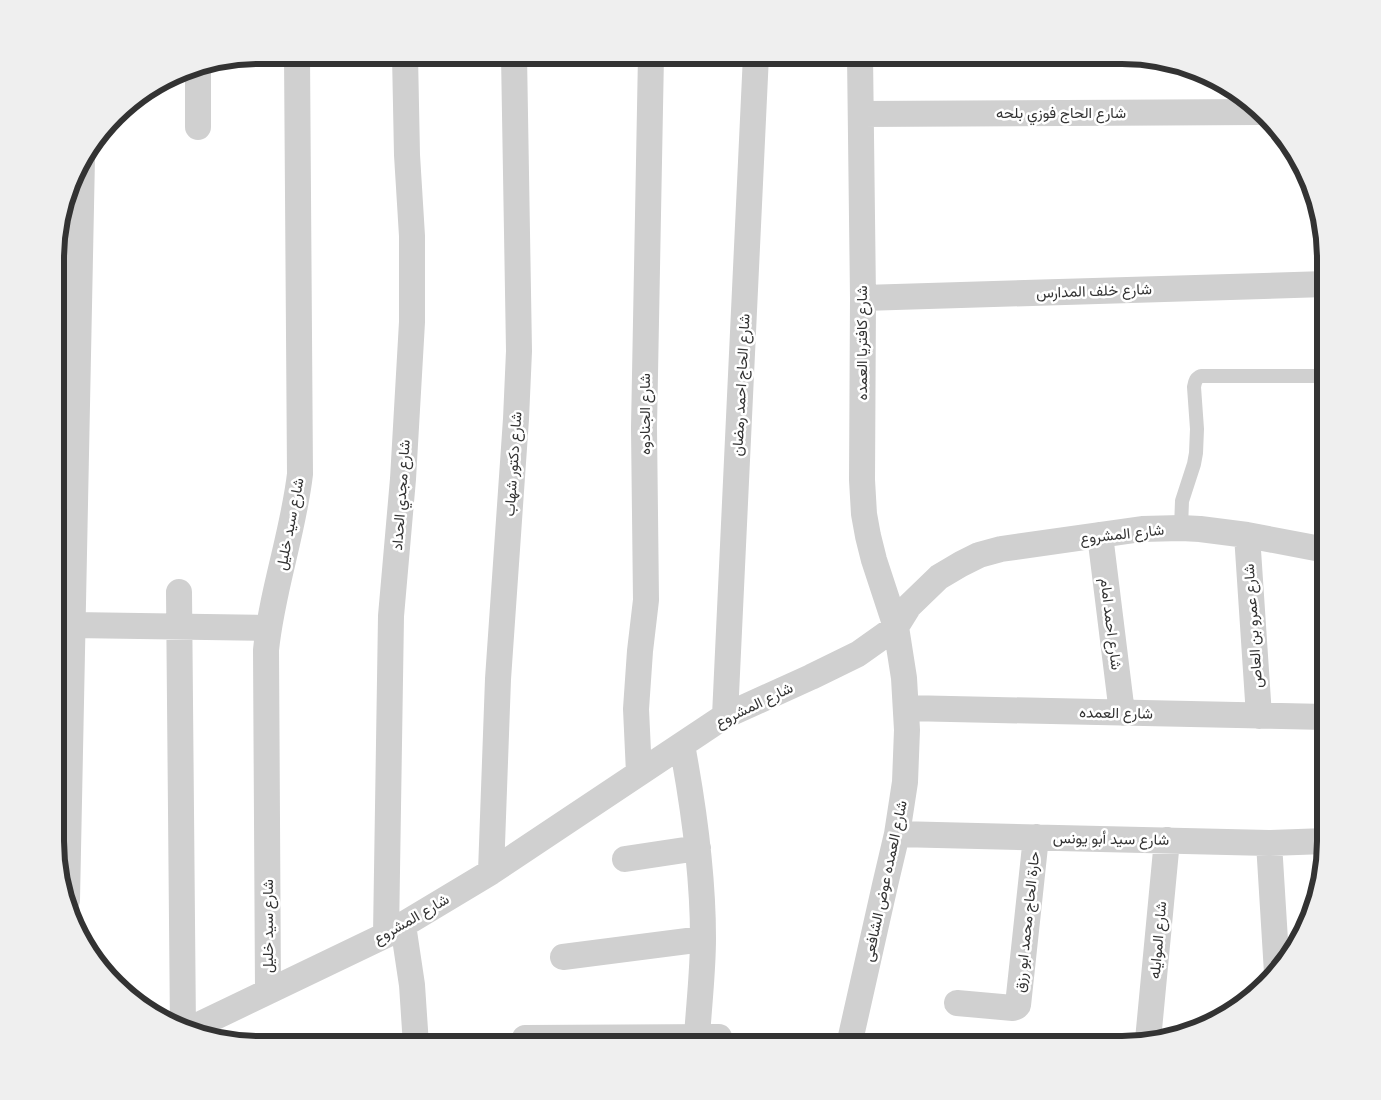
<svg xmlns="http://www.w3.org/2000/svg" width="1381" height="1100" font-family="Raleway,Vazirmatn,sans-serif">
<style>
.lines{fill:none;stroke-linecap:round;stroke-linejoin:round}
.service{stroke:#d0d0d0;stroke-width:14}
.minor{stroke:#d0d0d0;stroke-width:26}
.labels{text-anchor:middle;stroke-width:5;stroke-linejoin:round;paint-order:stroke}
.street-label{font-size:15px;fill:#333;stroke:#fff}
.rim{fill:none;stroke:#333;stroke-width:6}
</style>
<rect width="100%" height="100%" fill="#fff"/>
<g class="lines">
<!-- service -->
<path class="service" d="M1181 528 1182 501 1194 464 1196 453 1197 429 1194 387C1195 381 1196 378 1201 376H1326"/>
<!-- minor -->
<path class="minor" d="M198 65V127
M861 114 1261 112
M863 298 1326 284
M1100 535 1122 713
M1247 535 1259 716
M179 592 183 1030
M73 625 268 628
M906 708 1326 717
M725 716 756 55
M682 745C694 809 703 873 703 938 703 971 699 1004 697 1037
M639 773 636 709 640 651 646 600 644 428 651 55
M897 834 1269 843 1326 841
M1269 843 1277 973
M625 859 698 848
M491 872 498 679 516 419 519 351 514 55
M67 900 82 157
M403 925 412 985 416 1045
M386 935 391 616 403 479 412 322V236L407 155 405 55
M563 957 703 939
M268 991 266 650C272 590 293 534 300 474L297 55
M957 1003 1013 1008 1016 1007 1018 1005 1036 837
M186 1031 386 935 491 872 725 716 811 677 858 654 896 627 909 606 939 577 961 564 979 555 1001 549 1142 529 1181 528 1200 529 1247 535 1326 550
M525 1038 719 1037
M1148 1040 1167 840
M849 1045 885 885 897 834 905 782 907 730 904 678 896 627 874 560 868 536 864 514 862 480 863 298 860 55"/>
</g>
<g class="labels">
<!-- street labels -->
<g class="street-label">
<text x="1061" y="118">شارع الحاج فوزي بلحه</text>
<text transform="translate(1094 291) rotate(-2)" y="5">شارع خلف المدارس</text>
<text transform="translate(862 343) rotate(-90)" y="5">شارع كافتريا العمده</text>
<text transform="translate(741 385) rotate(-87)" y="5">شارع الحاج احمد رمضان</text>
<text transform="translate(645 414) rotate(-90)" y="5">شارع الجنادوه</text>
<text transform="translate(513 464) rotate(-86)" y="5">شارع دكتور شهاب</text>
<text transform="translate(401 495) rotate(-86)" y="5">شارع مجدي الحداد</text>
<text transform="translate(290 524) rotate(-79)" y="5">شارع سيد خليل</text>
<text transform="translate(1122 534) rotate(-6)" y="5">شارع المشروع</text>
<text transform="translate(1111 624) rotate(83)" y="5">شارع احمد امام</text>
<text transform="translate(1253 626) rotate(-94)" y="5">شارع عمرو بن العاص</text>
<text transform="translate(754 705) rotate(-26)" y="5">شارع المشروع</text>
<text transform="translate(1116 713) rotate(1)" y="5">شارع العمده</text>
<text transform="translate(1111 839) rotate(1)" y="5">شارع سيد أبو يونس</text>
<text transform="translate(885 881) rotate(-78)" y="5">شارع العمده عوض الشافعى</text>
<text transform="translate(411 919) rotate(-30)" y="5">شارع المشروع</text>
<text transform="translate(1027 922) rotate(-84)" y="5">حارة الحاج محمد ابو رزق</text>
<text transform="translate(268 926) rotate(-90)" y="5">شارع سيد خليل</text>
<text transform="translate(1158 940) rotate(-85)" y="5">شارع الموايله</text>
</g>
</g>
<!-- crop -->
<path d="M0 0H1381V1100H0ZM259 64H1122A195 195 0 0 1 1317 259V841A195 195 0 0 1 1122 1036H259A195 195 0 0 1 64 841V259A195 195 0 0 1 259 64Z" fill="#efefef" fill-rule="evenodd"/>
<path class="rim" d="M259 64H1122A195 195 0 0 1 1317 259V841A195 195 0 0 1 1122 1036H259A195 195 0 0 1 64 841V259A195 195 0 0 1 259 64Z"/>
</svg>
